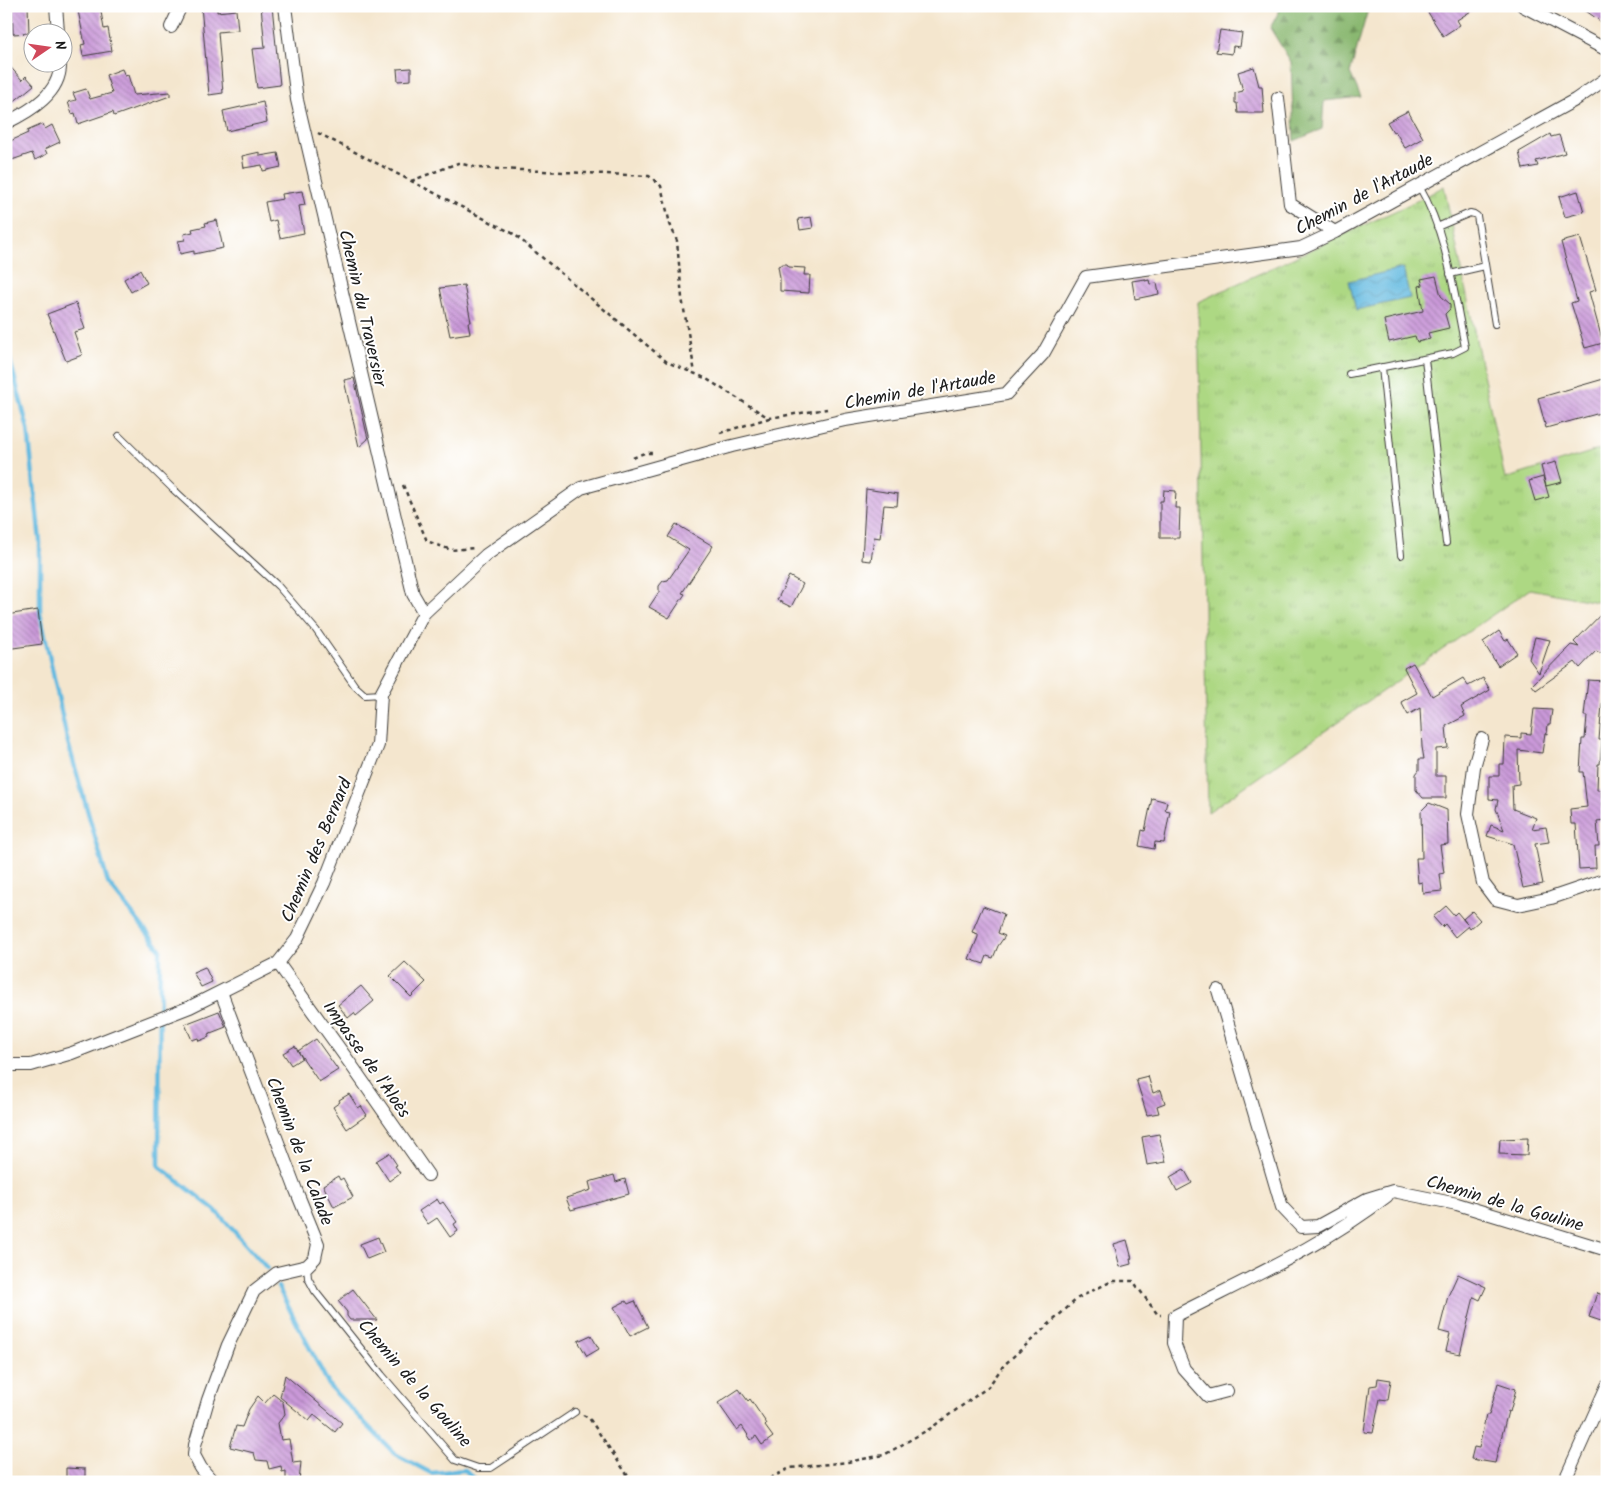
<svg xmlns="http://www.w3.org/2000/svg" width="1613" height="1488" font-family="Kalam,sans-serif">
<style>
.forest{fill:url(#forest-firs);stroke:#536a46}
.park{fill:url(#park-tufts);stroke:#647a50}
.water{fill:url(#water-waves);stroke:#406b7e}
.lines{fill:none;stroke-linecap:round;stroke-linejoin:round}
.stream{stroke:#64bae0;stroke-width:4.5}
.building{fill:url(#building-back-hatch)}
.lane-casing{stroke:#3c3a37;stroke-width:8}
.street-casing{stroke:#3c3a37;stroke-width:14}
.path{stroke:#3c3a37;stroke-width:2.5;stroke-dasharray:4 4;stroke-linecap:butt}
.lane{stroke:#fff;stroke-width:6}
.street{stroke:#fff;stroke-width:12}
.labels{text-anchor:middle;stroke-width:4;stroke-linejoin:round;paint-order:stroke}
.street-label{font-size:18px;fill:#1c1c1c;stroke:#fff}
</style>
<defs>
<pattern id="forest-firs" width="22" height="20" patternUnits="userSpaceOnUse" patternTransform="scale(1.25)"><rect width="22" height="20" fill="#8ab871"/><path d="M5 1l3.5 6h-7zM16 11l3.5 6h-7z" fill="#70955c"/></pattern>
<pattern id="park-tufts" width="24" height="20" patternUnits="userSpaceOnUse" patternTransform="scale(1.25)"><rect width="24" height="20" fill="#add883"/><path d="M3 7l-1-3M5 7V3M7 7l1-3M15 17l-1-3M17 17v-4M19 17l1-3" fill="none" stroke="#94b971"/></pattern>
<pattern id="water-waves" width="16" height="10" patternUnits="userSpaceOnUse" patternTransform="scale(1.25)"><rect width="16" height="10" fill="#64bae0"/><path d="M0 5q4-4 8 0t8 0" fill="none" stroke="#569fc0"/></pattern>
<pattern id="building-back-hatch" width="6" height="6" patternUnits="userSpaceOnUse" patternTransform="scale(1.25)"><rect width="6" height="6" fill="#ca99d9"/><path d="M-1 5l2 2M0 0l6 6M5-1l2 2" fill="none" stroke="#a37caf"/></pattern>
</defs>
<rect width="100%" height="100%" fill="#fff"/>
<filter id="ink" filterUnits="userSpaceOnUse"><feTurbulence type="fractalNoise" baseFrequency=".02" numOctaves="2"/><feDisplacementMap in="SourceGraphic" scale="10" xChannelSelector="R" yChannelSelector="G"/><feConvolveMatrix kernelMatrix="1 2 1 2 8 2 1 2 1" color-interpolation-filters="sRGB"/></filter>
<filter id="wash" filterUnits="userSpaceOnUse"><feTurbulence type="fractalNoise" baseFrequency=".0096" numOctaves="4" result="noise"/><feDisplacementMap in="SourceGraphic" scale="20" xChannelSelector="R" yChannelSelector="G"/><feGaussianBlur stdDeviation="1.12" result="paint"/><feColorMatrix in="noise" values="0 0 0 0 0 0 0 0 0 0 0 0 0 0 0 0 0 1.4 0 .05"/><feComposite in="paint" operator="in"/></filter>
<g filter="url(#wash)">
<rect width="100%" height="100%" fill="#f4e6ce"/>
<!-- forest -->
<path class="forest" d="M1282 6H1369L1350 73 1361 97 1324 101 1322 129 1294 141 1291 62 1270 28Z"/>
<!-- park -->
<path class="park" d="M1444 186 1505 479 1607 447V604L1530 589 1208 812 1198 302 1425 197Z"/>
<!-- water -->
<path class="water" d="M1403 268 1410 298 1356 310 1349 281Z"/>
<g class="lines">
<!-- stream -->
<path class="stream" d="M6 345 28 429 40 541V612L67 739 108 883 160 949 159 1166 215 1210 267 1268
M278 1287 330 1387 395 1454 431 1473 465 1470 478 1482"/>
</g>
<g id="blocks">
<!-- building -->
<path class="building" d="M12 6H28L29 33 13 34Z
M77 6H100L104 29 108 28 112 51 83 56 81 45 85 44Z
M201 6H217V12L236 10 238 30 218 32 223 93 209 95Z
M261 6H272L280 85 257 88 252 49 265 48Z
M1424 6H1479L1457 20 1460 25 1443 36Z
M1579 6H1607V26Z
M1220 30 1242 33 1240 47 1233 46 1232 54 1216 52Z
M6 62 22 80 26 76 34 85 12 103 6 97Z
M1254 67 1259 86H1262L1264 113H1238L1237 103H1235V93L1243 91 1238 72Z
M411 68V80L398 81 397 69Z
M122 69 125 76 128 75 134 95 170 92V96L114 116 113 112 78 124 75 113 72 114 68 102 76 100 73 93 86 89 90 99 112 93 106 75Z
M263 102 267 122 227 131 223 111Z
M1408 111 1423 138 1405 148 1395 131 1393 132 1387 122Z
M43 124 45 129 52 125 60 142 45 149 47 154 35 160 32 153 6 162V143L28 133 27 131Z
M1550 134 1551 137 1559 135 1565 153 1536 161 1538 166 1523 169 1519 152Z
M260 152V156L278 153 281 167 263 171 262 165 244 168 242 156Z
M302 191 305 205 299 206 304 233 280 238 276 220 269 222 265 202 283 199 282 194Z
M1578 191 1584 212 1565 217 1559 197Z
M811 217 813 228 800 230 798 219Z
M217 220 223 248 194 254V251L180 254 178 241 185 240 184 234 193 232 192 229 206 226 205 223Z
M1580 237 1596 290 1589 292 1603 343 1585 348 1571 303 1577 301 1561 242Z
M783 264H787L789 267 805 268 804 275H810L809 293 780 291V278L778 266Z
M140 270 147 283 131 292 124 279Z
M1436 276 1441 296 1450 304V309L1445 314 1449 328 1428 333 1430 339 1417 342 1415 336 1389 342 1384 320 1423 311 1419 286 1423 285 1421 279Z
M1145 279V281L1149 280 1150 284 1157 283 1159 294 1135 299 1132 281Z
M464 285 471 322H468L470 333 450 336 440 288Z
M76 303 85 329 74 332 82 355 66 361 47 314Z
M354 378 368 439 359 447 344 380Z
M1607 378V411L1546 428 1538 398Z
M1556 462 1562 482 1546 486 1541 466Z
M1543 477 1549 497 1535 501 1529 481Z
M866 489 898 494 897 506 884 505 880 538 874 537 871 561 862 560Z
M1164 490 1176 491 1175 508H1180L1179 538H1160V501H1163Z
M676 524 713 546 682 593 685 594 669 618 649 607 659 592V586L663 581 668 580 689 550 668 537Z
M789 576 803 584 791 607 777 600Z
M1607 608V636L1602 641 1607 646 1600 653 1596 651 1580 668 1575 662 1536 690 1532 685 1571 645 1579 647 1574 642Z
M38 610 42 644 6 649V615Z
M1499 631 1505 641 1508 639 1517 653 1498 666 1483 642Z
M1535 637 1550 640 1539 673 1529 659Z
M1413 663 1432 696 1463 678 1468 686 1483 678 1490 690 1461 707 1465 716 1446 726 1448 748 1436 749V776H1446V798H1423L1416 790V774L1419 770V759H1424L1422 747 1420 708 1408 715 1401 702 1417 693 1404 668Z
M1588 680 1604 681 1599 740H1602L1600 764H1598L1597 790H1601L1605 820 1597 821 1599 846H1595L1596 868 1579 869 1576 824H1571L1570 809 1587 807 1583 772H1580L1582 739H1585L1587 716H1584Z
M1534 709 1552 710 1550 724H1548L1547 734 1545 733 1542 753 1518 750 1519 784 1512 785 1513 809 1536 818 1532 829 1546 827 1549 842 1535 844 1543 884 1523 888 1513 844 1487 836 1491 825 1504 830 1496 809 1498 800 1489 799V776H1499V764H1504L1505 737 1521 738V733L1531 734Z
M1152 798 1167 802 1165 810 1170 811 1164 843 1155 842 1154 849 1139 846 1142 830 1145 831Z
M1429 803 1447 810 1448 844 1440 845 1444 873 1440 874 1442 891 1423 893 1422 882 1418 883 1416 858H1422L1421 811Z
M983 906 1004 914 998 933 1005 936 998 946 993 958 987 956 984 964 969 959 978 937V934L972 932Z
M1446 906 1454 915 1457 912 1467 924 1463 919 1472 911 1480 920 1470 929 1468 926 1455 937 1445 924 1442 927 1433 917Z
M405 962 426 982 411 997 390 976Z
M205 967 212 982 201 987 193 972Z
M361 986 374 1001 356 1016 354 1013 348 1018 338 1005Z
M219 1011 226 1027 208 1034 209 1037 199 1041 198 1038 192 1040 185 1024Z
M316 1039 338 1070 319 1082 298 1051Z
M295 1046 302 1058 291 1065 283 1053Z
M1148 1076 1153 1093 1161 1090 1165 1103 1157 1106 1159 1113 1147 1115 1136 1079Z
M349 1094 358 1108 361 1106 367 1115 347 1129 333 1107 340 1102 339 1100Z
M1159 1134 1166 1162 1147 1165 1142 1137Z
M1528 1138 1527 1155 1499 1154 1500 1139Z
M389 1153 397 1165 395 1166 400 1173 389 1181 376 1161Z
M1184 1169 1192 1183 1177 1191 1170 1177Z
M614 1175 616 1182 625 1179 629 1194 571 1210 566 1198 591 1190 589 1182Z
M338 1176 340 1180 343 1178 353 1197 334 1207 323 1185Z
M437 1199 440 1204 443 1202 457 1222 454 1224 458 1231 450 1237 437 1218 428 1224 419 1211Z
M378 1237 384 1252 367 1259 360 1244Z
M1127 1240 1132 1259H1130L1131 1264 1120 1267 1114 1244Z
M1458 1274 1486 1287 1480 1300 1474 1297 1460 1354 1446 1351 1450 1334 1439 1331 1448 1296Z
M353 1289 377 1320H350L347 1316V1312L338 1301Z
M1597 1293 1607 1296V1323L1589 1317Z
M626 1301 628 1304 635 1301 648 1327 630 1336 614 1307Z
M591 1335 599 1349 587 1356 578 1341Z
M285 1375 342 1423 335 1432 314 1415 309 1421 280 1397Z
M1378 1378 1391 1380 1388 1400 1380 1399 1373 1433 1364 1432 1370 1386 1377 1385Z
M1498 1383 1516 1389 1510 1412 1508 1411 1495 1463 1471 1459 1474 1447 1479 1448 1486 1415H1489Z
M739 1389 748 1401 750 1399 767 1424 765 1426 773 1437 762 1445 756 1436 751 1440 742 1426 737 1430 718 1403Z
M273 1394 283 1402 285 1414 278 1423 281 1440 289 1439 293 1463 301 1462 299 1482H286V1471L282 1472 281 1466 269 1469 267 1461 256 1460 254 1453 230 1447 236 1426 242 1427 249 1409 258 1396 265 1403Z
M66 1468 85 1469V1482H66Z"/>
</g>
</g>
<g filter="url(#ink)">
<use href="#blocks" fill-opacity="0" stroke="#3c3a37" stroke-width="1"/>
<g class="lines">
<defs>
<path id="lane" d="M1437 227 1470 213 1474 214 1477 216 1495 324
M1450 274 1485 266
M1425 359 1446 543
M1382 367 1401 555
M1349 374 1453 353 1465 347C1454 293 1447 234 1419 186
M119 436 173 489 278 586 316 630 355 686 365 695 381 694
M307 1266 308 1278 315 1291 382 1375 455 1460 478 1468H491L575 1412"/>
<path id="street" d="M56 6 58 32
M285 6 297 100 413 594 424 613
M1523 6 1607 50
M171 27 181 6
M1278 98 1290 204 1335 232
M6 123C30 111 62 93 60 62
M1482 739 1474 767 1468 814 1483 883 1495 899 1518 905 1551 898 1607 879
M278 963 352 1066 428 1175
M1218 990 1282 1207 1301 1227 1318 1226 1367 1199 1393 1191 1457 1204 1607 1250
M6 1065H31L72 1053 190 1007 278 963 297 939 324 883 378 745 381 694 424 613 486 555 581 488 732 446 845 420 1006 394 1043 354 1086 277 1301 248 1335 232 1575 100 1607 78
M1227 1391 1208 1396 1184 1369 1174 1343 1175 1316C1247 1279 1323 1246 1387 1196
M213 1482 201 1468 194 1455 195 1445 208 1400 228 1345 254 1291 277 1273 307 1266 315 1258 318 1244 296 1190 221 992
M1564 1482 1607 1386"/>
</defs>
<!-- lane casing -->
<use href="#lane" class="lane-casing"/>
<!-- street casing -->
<use href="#street" class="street-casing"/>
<!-- path -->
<path class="path" d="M318 133 514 234 667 362 705 378 769 418 827 409
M411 181 458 163 479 168 649 176 661 186 670 224 677 241 682 298 695 373
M720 433 769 418
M633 458 644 453H652
M403 485 427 541 451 550 474 548
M583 1415 589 1418 632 1482
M763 1482 790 1468 848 1462 884 1455 931 1428 988 1387 1004 1365 1078 1298 1112 1281H1133L1158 1315H1161"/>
<!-- lane -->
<use href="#lane" class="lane"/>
<!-- street -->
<use href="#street" class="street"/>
</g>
</g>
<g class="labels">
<!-- street labels -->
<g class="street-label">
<text transform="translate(1364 194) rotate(-28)" y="6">Chemin de l'Artaude</text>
<text transform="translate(363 308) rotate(77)" y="6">Chemin du Traversier</text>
<text transform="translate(920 390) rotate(-10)" y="6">Chemin de l'Artaude</text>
<text transform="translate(316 850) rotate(-67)" y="6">Chemin des Bernard</text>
<text transform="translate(367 1059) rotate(55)" y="6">Impasse de l'Aloès</text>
<text transform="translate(300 1151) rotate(69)" y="6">Chemin de la Calade</text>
<text transform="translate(1505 1203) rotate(16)" y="6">Chemin de la Gouline</text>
<text transform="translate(415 1383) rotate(49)" y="6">Chemin de la Gouline</text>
</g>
</g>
<!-- margin -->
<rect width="1613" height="1488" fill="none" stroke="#fff" stroke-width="25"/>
<!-- north arrow -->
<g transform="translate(48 48) rotate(77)"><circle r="24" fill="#ffffff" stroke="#a4a4a4"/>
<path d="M0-4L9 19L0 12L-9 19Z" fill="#d1495b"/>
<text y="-8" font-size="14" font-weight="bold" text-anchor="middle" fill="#1c1c1c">N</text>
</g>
</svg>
